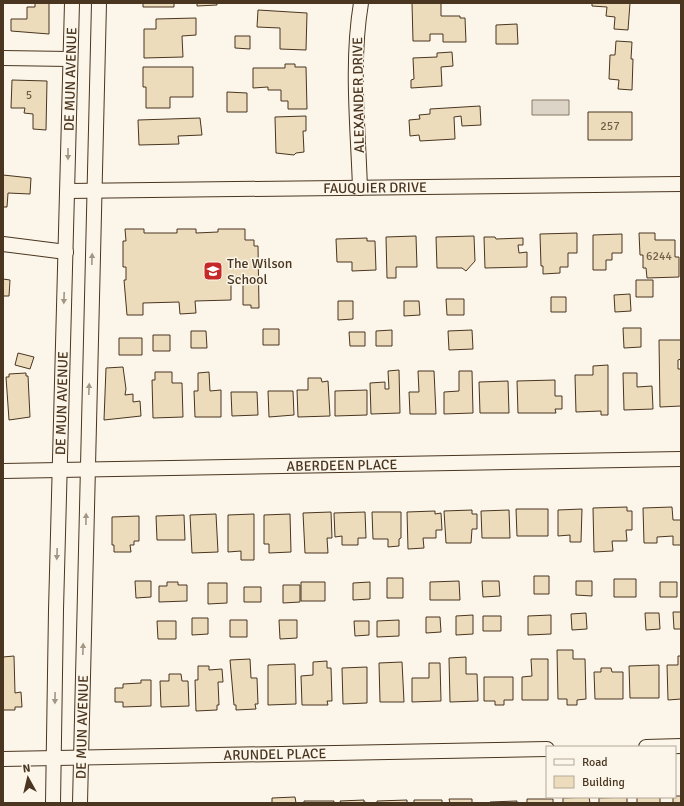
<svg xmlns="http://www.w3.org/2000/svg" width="684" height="806" font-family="Signika,sans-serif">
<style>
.water{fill:#dcd4c6;stroke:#887966}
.building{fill:#ecdcbc;stroke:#4a3520}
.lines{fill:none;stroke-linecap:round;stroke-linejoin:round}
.street-casing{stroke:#4a3520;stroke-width:16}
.street{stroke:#fbf6e9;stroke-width:14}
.oneway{fill:#a29684}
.labels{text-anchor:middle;stroke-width:3;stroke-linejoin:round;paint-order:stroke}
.number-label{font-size:12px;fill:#725f47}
.street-label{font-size:14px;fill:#4a3520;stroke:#fbf6e9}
.poi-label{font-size:14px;fill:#4a3520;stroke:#fbf6e9;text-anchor:start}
</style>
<rect width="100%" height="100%" fill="#fbf6e9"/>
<!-- water -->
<path class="water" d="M532 100H569V115H532Z"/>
<!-- building -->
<path class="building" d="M35 3H49V34L11 31V19H27V7H35Z
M143 3H174V7H143Z
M197 3H217V5L197 6Z
M412 3H441V16H460V18H465L466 42H443V34H430V41H413Z
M592 3H630L628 30 614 29 615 17 606 16 607 7 592 6Z
M258 10 307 13 306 50 280 49V28L257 27Z
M196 18V35L182 36 183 57 144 58V29H156V19Z
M517 24 518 44H496V25Z
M235 36H250V49L235 48Z
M616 41 632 42 631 59H633L632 90 618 89 619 80 609 79 610 55H615Z
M452 52 453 66 441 67 442 86 411 88V80L414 79 413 58 437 57V53Z
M285 64H295V67H306L307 109H288V101H281V90H268V87L253 88V68H285Z
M143 67H193V97H170V108H146V87H143Z
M12 80 47 81 46 130 33 129V114L24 113 25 108H11Z
M227 92 247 93V112H227Z
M480 106 481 125 462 126 461 116 454 117 455 139 420 141 419 135 410 136 409 120 420 119 419 115 430 114V109Z
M588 112H632V140H588Z
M306 116V131H303L304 152 296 153 294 155 276 153 275 117Z
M200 118 202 135 178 136 179 144 139 145 138 120Z
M3 175 31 178 30 194 8 193 7 207H3Z
M125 229H144V233H177V229H196V233L218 232V229H245V240H254V246H258L259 308H251V305H243V277H231V300L195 301 196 313 180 314 179 302 143 303V315H127L124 280H126V267H123V241H126Z
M577 233V253H568V267H560V273L543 274V266H541L540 234Z
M639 233H655V240H675V257H679V277L647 278 646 268H643V255H640Z
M622 234V253H612V260H606V270H593V235Z
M416 236 417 267H396V278H387L386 237Z
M474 236 475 261 466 271 462 268H437L436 237Z
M484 237H495L496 239 523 238V245H518L519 253 527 252V267L485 268Z
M367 238V241H375L376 270 352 271V262H337L336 239Z
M3 279 10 280 9 296H3Z
M636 280H653V297H636Z
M630 294 631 311 615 312 614 295Z
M551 297H566V312H551Z
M446 299H464V315H447Z
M338 301H353V319L338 320Z
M404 301H419L420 315 404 316Z
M623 328H641V347L624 348Z
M263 329H279V345H263Z
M392 330V346H376V331Z
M472 330 473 349 449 350 448 331Z
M191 331H206L207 348H191Z
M349 332H365V346H350Z
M153 335H170V351H153Z
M119 338H142V355H119Z
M659 340H681V359L678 360V369H681V406L660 407Z
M18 353 34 357 30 369 15 365Z
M608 365V415H601V411L576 412 575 375H593V366Z
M123 367 126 389 125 395 133 394V402L140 401 141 416 104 420 106 368Z
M399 370 400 413 371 414 370 383 385 382V389H389L388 371Z
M418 371H434L436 414H410L409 392H419Z
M459 371H472L473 413 444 414V392L459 391Z
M155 372H172V383H182L183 417 153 418 152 380H155Z
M209 372 210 391 221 390V417H195L194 391H198V373Z
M26 373V376H28L30 417 9 420 6 377H9V374Z
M623 373H637V387L652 386 653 409 624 410Z
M308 378H321L322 382 328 381 330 416 298 417 297 390H308Z
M555 380V396H562V409H555L556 413H518L517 381Z
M508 381 509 413H480L479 382Z
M367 390V415L335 416V391Z
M268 391H293L294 415 269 417Z
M231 392H257L258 415 232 416Z
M627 507V511H632V530H626L627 541H612L613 551 594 552 593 508Z
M672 507 673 520H681V545H673V536L657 537V543H644L643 508Z
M516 509H548V536H517Z
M582 509 581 542H570V535L558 536V510Z
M472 510V514H477V529H472L471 543H446L444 511Z
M509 510 510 538H482L481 511Z
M435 511V514L441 513 442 530H436V538H423L424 548 408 549 407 512Z
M331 512 332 538H327L328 553H305L303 513Z
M365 512 366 538H358V545H342V536L335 537 334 513Z
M372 512H401V538L399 539V546L388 547V539H373Z
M216 514 218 552 192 553 190 515Z
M254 514V560H241V551L228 552V515Z
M290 514 291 552 269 553V544H264V515Z
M184 515 185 540H157L156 516Z
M139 516V541H134V545H130L131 552H114V545H112V517Z
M534 576H549V594H534Z
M387 578H403V598H387Z
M614 579H636V597H614Z
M135 581H151V597L136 598Z
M459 581 460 600H430V582Z
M482 581H499L500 596 483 597Z
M576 581H592V596L576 595Z
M167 582H178V585H187V601L159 602V586H167Z
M301 582H325V601H301Z
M370 582V599L353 600V583Z
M660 582H677V597H660Z
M208 583H227V603L208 604Z
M283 585H300V602L283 603Z
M244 587H261V602H244Z
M673 612H681V629H674Z
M586 613 587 629 572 630 571 614Z
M645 613H659L660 629 646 630Z
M473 615V634L456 635V616Z
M551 615V634L528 635V616Z
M483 616H501V631H483Z
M426 617H440L441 632 426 633Z
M192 618H208V634L192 635Z
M230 620H247V637H230Z
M279 620H297V638L280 639Z
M399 620V636L377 637V621Z
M157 621H176V639H158Z
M354 621H369V635L355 636Z
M557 650H573V659H585L586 699 577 700V705H567V699H558Z
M14 656 15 693 21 692 22 707H15V710H3V657Z
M678 656H681V699L668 700 667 665H678Z
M466 657V674H477L478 701 450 702 449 658Z
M250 659 251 678H257L258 704H255L256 709 236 710V705H234L230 660Z
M531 659H548V700H522V677L532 676Z
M327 661V668H331L332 701H327L328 705H302L301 676 313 675V662Z
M402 662 404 702H380L379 663Z
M429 663H440L441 701 412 702V678H429Z
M295 664 296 704 268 705V665Z
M659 665V698H630L629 666Z
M198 666H209V670L222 669 223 682H218L219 705H217V710L196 711 195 680H198Z
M367 667V703L343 704 342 668Z
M601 668H611L612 672H623V699H595L594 672H601Z
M169 674H181L182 681H188L189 706 161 707 160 681H169Z
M484 677H513V700H504V705H495V701H484Z
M141 680H151V706L123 707V702H115V688H123V684L141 683Z
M675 796H681V803H673V797Z
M295 797 296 803H272V798Z
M589 797 590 803H563V798Z
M627 797V803H599V798Z
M637 797H660V803H637Z
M449 799H472V803H450Z
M527 799H553V803H527Z
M364 800V802L370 803H341L340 801Z
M407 800V803H377V801Z
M414 800H442V803H414Z
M304 801H334V803H304Z
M517 801V803H490V802Z"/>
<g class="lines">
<defs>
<g id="street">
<path d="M3 58 69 59"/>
<path d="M360 188C358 127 351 63 361 3"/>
<path id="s1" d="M68 191 681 184"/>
<path d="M3 244 66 252"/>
<path id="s2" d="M3 471 681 459"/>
<path d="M646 747 681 746"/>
<path id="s3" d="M3 759 547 749"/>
<path id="s4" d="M53 803 56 610 72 3"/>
<path id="s5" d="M80 803 99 3"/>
</g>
</defs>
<!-- street casing -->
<use href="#street" class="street-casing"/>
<!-- street -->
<use href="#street" class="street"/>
</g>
<!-- one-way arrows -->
<defs><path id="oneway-solid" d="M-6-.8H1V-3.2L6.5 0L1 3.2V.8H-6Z"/></defs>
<g class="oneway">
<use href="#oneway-solid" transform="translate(68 154) rotate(90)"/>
<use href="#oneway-solid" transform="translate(92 259) rotate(-88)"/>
<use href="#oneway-solid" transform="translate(64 298) rotate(92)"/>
<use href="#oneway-solid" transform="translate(89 389) rotate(-88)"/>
<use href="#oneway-solid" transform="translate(86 519) rotate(-89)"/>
<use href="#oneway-solid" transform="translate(57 554) rotate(92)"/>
<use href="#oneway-solid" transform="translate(83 649) rotate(-88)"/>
<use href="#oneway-solid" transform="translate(55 698) rotate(91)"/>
</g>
<!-- icons -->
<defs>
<symbol id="school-square" viewBox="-11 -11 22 22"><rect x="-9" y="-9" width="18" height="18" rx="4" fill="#c62828" stroke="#fbf6e9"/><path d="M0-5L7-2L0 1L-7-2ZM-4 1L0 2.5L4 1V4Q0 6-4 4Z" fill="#fff"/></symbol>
</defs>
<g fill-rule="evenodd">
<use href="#school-square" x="202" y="260" width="22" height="22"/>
</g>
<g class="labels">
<!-- number labels -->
<g class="number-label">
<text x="29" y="99">5</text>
<text x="610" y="130">257</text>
<text x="659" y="260">6244</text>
</g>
<!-- street labels -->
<g class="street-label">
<text dy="5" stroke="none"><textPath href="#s4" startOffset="724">DE MUN AVENUE</textPath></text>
<text transform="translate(358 95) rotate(-91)" y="5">ALEXANDER DRIVE</text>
<text dy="5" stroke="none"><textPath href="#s1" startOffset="307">FAUQUIER DRIVE</textPath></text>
<text dy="5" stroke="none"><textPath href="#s4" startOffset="400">DE MUN AVENUE</textPath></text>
<text dy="5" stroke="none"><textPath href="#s2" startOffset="339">ABERDEEN PLACE</textPath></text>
<text dy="5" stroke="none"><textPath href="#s5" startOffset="76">DE MUN AVENUE</textPath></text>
<text dy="5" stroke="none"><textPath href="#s3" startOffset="272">ARUNDEL PLACE</textPath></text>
</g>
<!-- poi labels -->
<g class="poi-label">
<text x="227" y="268">The Wilson<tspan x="227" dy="16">School</tspan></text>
</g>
</g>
<!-- border -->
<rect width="684" height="806" fill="none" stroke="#4a3520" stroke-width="8"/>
<!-- legend -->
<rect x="546" y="746" width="130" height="52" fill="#fbf6e9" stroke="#b4a999"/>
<rect x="554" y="759" width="20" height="6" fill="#fbf6e9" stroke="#b4a999"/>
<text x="582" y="766" font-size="12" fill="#4a3520">Road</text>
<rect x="554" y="776" width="20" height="12" fill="#ecdcbc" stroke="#b4a999"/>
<text x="582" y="786" font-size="12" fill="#4a3520">Building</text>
<!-- north arrow -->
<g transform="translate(28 778) rotate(352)" stroke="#fbf6e9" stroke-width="3" paint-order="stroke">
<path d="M0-3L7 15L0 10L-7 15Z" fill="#4a3520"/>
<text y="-6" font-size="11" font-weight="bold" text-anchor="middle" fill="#4a3520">N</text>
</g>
</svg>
